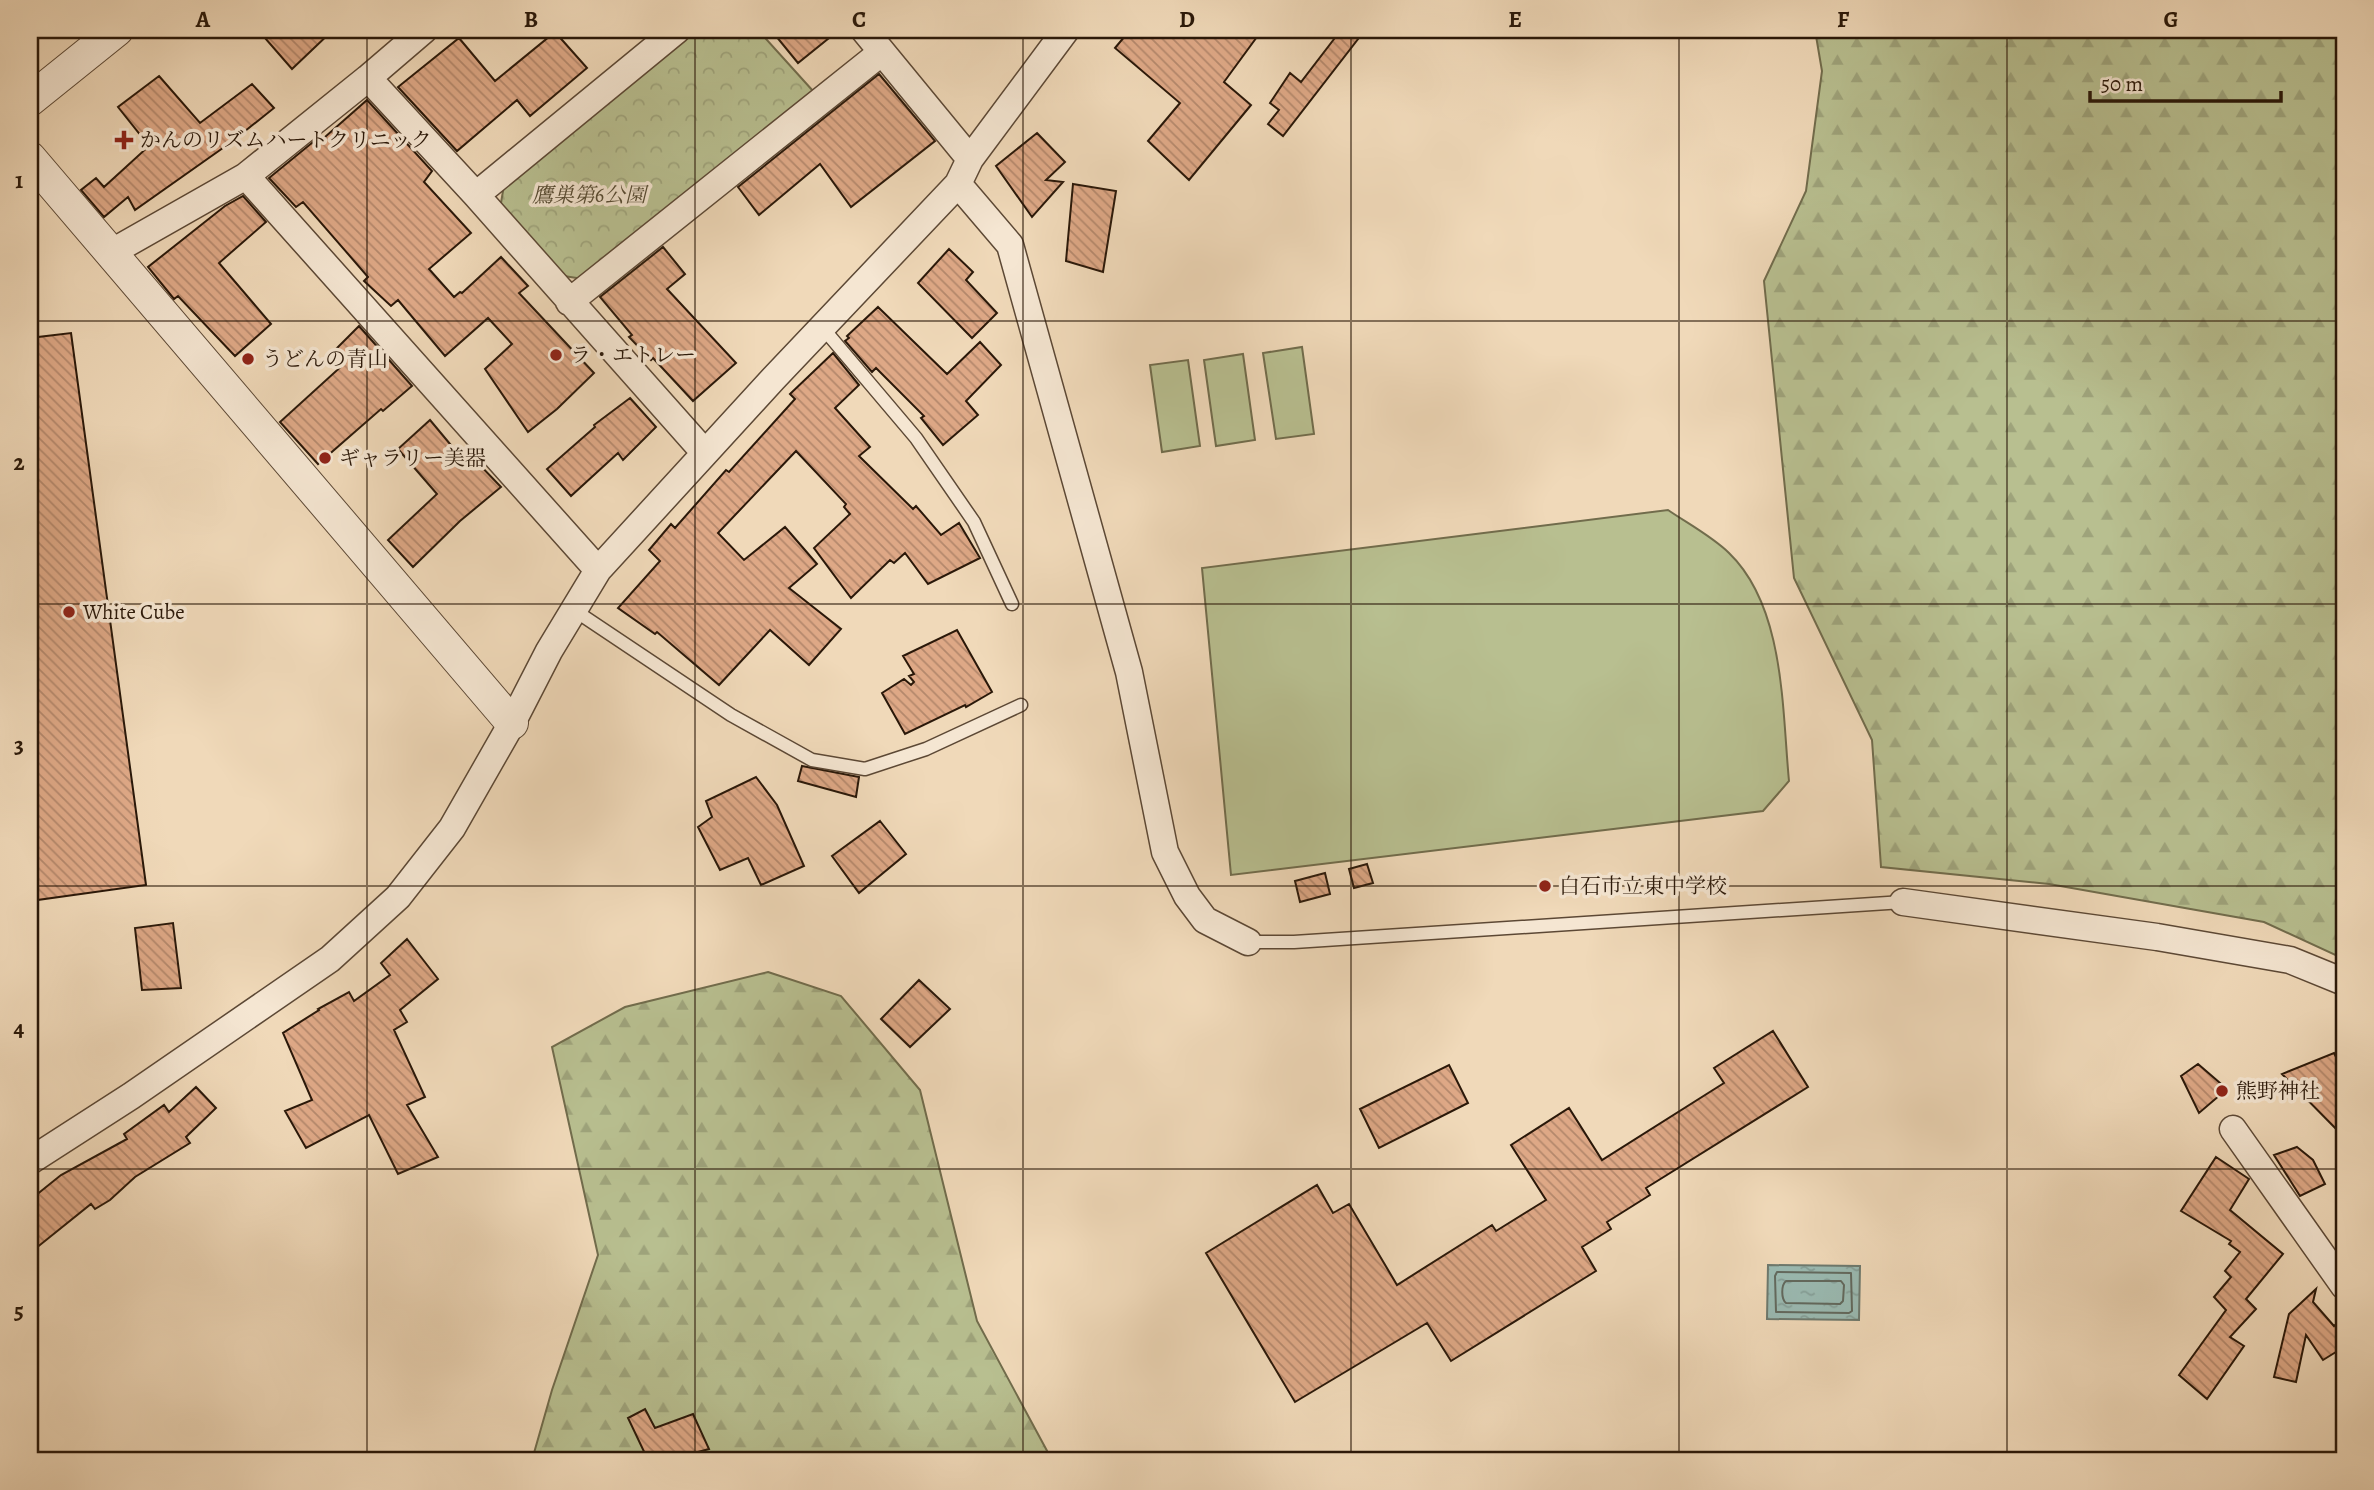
<svg xmlns="http://www.w3.org/2000/svg" width="2374" height="1490" font-family="Alegreya,'Noto Serif JP',serif">
<style>
.forest{fill:url(#forest-firs);stroke:#716c4c;stroke-width:2}
.park{fill:url(#park-crowns);stroke:#716c4c;stroke-width:2}
.pitch{fill:#b8bf90;stroke:#716c4c;stroke-width:2}
.water{fill:url(#water-ripples);stroke:#6d796e;stroke-width:2}
.lines{fill:none;stroke-linecap:round;stroke-linejoin:round}
.shore{stroke:#62695e;stroke-width:2}
.building{fill:url(#building-back-hatch);stroke:#2a1809;stroke-width:2}
.service-casing{stroke:#5c4835;stroke-width:15}
.minor-casing{stroke:#5c4835;stroke-width:29}
.tertiary-casing{stroke:#5c4835;stroke-width:34}
.service{stroke:#f5e6d2;stroke-width:12}
.minor{stroke:#f5e6d2;stroke-width:26}
.tertiary{stroke:#f5e6d2;stroke-width:32}
.grid{fill:none;stroke:#2a1809;stroke-width:2;stroke-opacity:0.55}
.poi-dot{fill:#8f2418;stroke:#f5e6d2;stroke-width:2.5}
.labels{text-anchor:middle;stroke-width:7;stroke-linejoin:round;paint-order:stroke}
.poi-label{font-size:21px;fill:#2a1809;stroke:#f5e6d2;text-anchor:start}
.park-label{font-size:21px;font-style:italic;fill:#554a32;stroke:#f5e6d2}
.neatline{fill:none;stroke:#2a1809;stroke-width:2.5}
.grid-label{font-size:23px;text-anchor:middle;font-weight:bold;fill:#2a1809}
</style>
<defs>
<pattern id="forest-firs" width="22" height="20" patternUnits="userSpaceOnUse" patternTransform="scale(1.75)"><rect width="22" height="20" fill="#b8bf90"/><path d="M5 1l3.5 6h-7zM16 11l3.5 6h-7z" fill="#9ea37b"/></pattern>
<pattern id="park-crowns" width="20" height="18" patternUnits="userSpaceOnUse" patternTransform="scale(1.75)"><rect width="20" height="18" fill="#b8bf90"/><path d="M2 6a3 3 0 1 1 6 0M12 15a3 3 0 1 1 6 0" fill="none" stroke="#9ea37b"/></pattern>
<pattern id="water-ripples" width="26" height="14" patternUnits="userSpaceOnUse" patternTransform="scale(1.75)"><rect width="26" height="14" fill="#9abab2"/><path d="M2 4q2-2 4 0t4 0M15 11q2-2 4 0t4 0" fill="none" stroke="#859f98"/></pattern>
<pattern id="building-back-hatch" width="6" height="6" patternUnits="userSpaceOnUse" patternTransform="scale(1.75)"><rect width="6" height="6" fill="#dea886"/><path d="M-1 5l2 2M0 0l6 6M5-1l2 2" fill="none" stroke="#b4886c"/></pattern>
</defs>
<rect width="100%" height="100%" fill="#f0d9b9"/>
<filter id="stains"><feTurbulence type="fractalNoise" baseFrequency=".00286" numOctaves="4"/><feColorMatrix values="0 0 0 0 .2 0 0 0 0 .09 0 0 0 0 .02 0 0 0 .5 -.17"/></filter>
<radialGradient id="worn" r=".72"><stop offset=".6" stop-color="#630" stop-opacity="0"/><stop offset="1" stop-color="#630" stop-opacity=".3"/></radialGradient>
<!-- forest -->
<path class="forest" d="M1815 30H2344V959L2264 922 2049 884 1881 867 1872 740 1794 578 1764 281 1806 191 1822 71Z
M768 972 841 996 920 1090 977 1321 1052 1460H532L552 1390 598 1255 552 1047 625 1007Z"/>
<!-- park -->
<path class="park" d="M695 30H758L813 91 583 279 564 276 500 209 504 185Z"/>
<!-- pitch -->
<path class="pitch" d="M1302 347 1314 434 1276 439 1263 353Z
M1243 354 1255 440 1216 446 1204 360Z
M1188 360 1200 446 1162 452 1150 365Z
M1668 510C1687 523 1713 537 1729 553 1785 607 1782 709 1789 781L1763 811 1231 875 1202 568Z"/>
<!-- water -->
<path class="water" d="M1768 1265 1860 1266 1859 1320 1767 1319Z"/>
<g class="lines">
<!-- shore -->
<path class="shore" d="M1777 1272 1851 1273 1852 1311 1849 1313 1776 1312 1775 1276Z
M1786 1281H1841L1844 1285 1843 1301 1840 1304 1786 1303C1781 1299 1781 1285 1786 1281Z"/>
</g>
<!-- building -->
<path class="building" d="M258 30H333L292 69Z
M771 30H839L798 63Z
M1130 30H1262L1224 82 1251 105 1189 180 1148 141 1180 103 1115 48Z
M1341 30H1365L1283 136 1268 124 1279 110 1270 103 1290 73 1301 82Z
M555 32 587 68 530 116 517 100 457 151 398 87 459 38 495 81Z
M879 74 935 141 851 207 820 164 759 215 738 187Z
M159 76 200 123 252 84 274 108 230 143 135 210 128 197 104 217 81 190 96 178 104 187 149 146 118 107Z
M367 100 432 171 424 182 471 233 429 269 454 297 460 292 462 293 501 257 528 286 519 293 594 373 557 409 528 432 485 369 512 344 488 318 445 356 398 300 391 306 364 281 368 277 303 202 296 207 269 178 313 142 316 145Z
M1037 133 1065 162 1046 180 1063 182 1032 217 996 166Z
M1073 184 1116 191 1103 272 1066 261Z
M243 196 266 222 219 263 271 324 235 356 178 296 174 299 148 267 225 206Z
M663 247 685 274 667 289 736 363 693 401 653 358 651 360 629 337 632 335 600 297Z
M949 249 973 272 966 280 997 313 972 338 918 283Z
M878 307 947 374 980 342 1001 365 966 401 978 415 943 445 921 418 924 416 876 368 872 372 845 341 849 338 847 336Z
M359 326 412 386 383 411 381 409 318 464 280 422 345 363 334 351Z
M71 333 146 885 30 901V338Z
M833 353 859 385 835 408 870 447 859 456 913 509 916 506 941 535 959 523 980 558 928 584 905 553 894 563 890 560 851 598 814 548 850 514 844 507 846 504 796 451 718 533 744 560 785 527 817 564 789 588 841 629 809 665 770 630 719 685 657 632 655 634 618 608 660 561 649 550 671 524 675 528 726 470 729 472 795 399 790 394Z
M630 398 656 427 623 460 618 453 571 496 547 469 595 427 594 425Z
M430 420 470 468 477 462 501 487 460 521 413 567 388 540 437 494 398 449Z
M957 630 992 692 966 707 965 705 905 734 882 693 904 679 911 685 914 682 909 676 914 674 903 656Z
M802 766 859 777 856 797 798 781Z
M756 777 777 805 804 866 761 885 748 858 720 870 698 827 712 817 706 801Z
M880 821 906 854 859 893 832 856Z
M1367 864 1373 883 1354 888 1349 869Z
M1325 873 1330 894 1300 902 1295 881Z
M173 923 181 988 142 990 135 928Z
M407 939 438 979 400 1010 407 1022 394 1030 425 1097 407 1105 438 1157 398 1174 369 1115 306 1148 285 1111 312 1100 283 1033 319 1010 318 1009 349 992 354 1001 390 975 381 963Z
M919 980 950 1009 910 1047 881 1019Z
M1773 1031 1808 1087 1646 1188 1650 1195 1607 1222 1611 1229 1582 1247 1596 1271 1451 1361 1427 1323 1295 1402 1206 1253 1317 1185 1333 1213 1349 1204 1397 1285 1492 1225 1496 1231 1546 1200 1511 1145 1569 1108 1602 1160 1724 1083 1714 1068Z
M2334 1053 2344 1073V1137L2282 1074Z
M2198 1064 2227 1089 2199 1113 2181 1076Z
M1449 1065 1468 1103 1379 1148 1360 1109Z
M196 1087 216 1108 186 1137 190 1143 135 1177 110 1200 95 1209 91 1204 30 1253V1200L61 1175 127 1139 124 1134 164 1105 169 1112Z
M2297 1147 2313 1160 2325 1184 2300 1196 2274 1155Z
M2216 1157 2249 1179 2230 1210 2283 1254 2246 1299 2256 1309 2230 1337 2244 1346 2207 1399 2179 1375 2226 1310 2214 1297 2231 1277 2225 1271 2240 1252 2229 1244 2231 1241 2181 1211Z
M2316 1289 2313 1302 2334 1326 2344 1318V1347L2323 1360 2306 1335 2296 1382 2274 1377 2289 1314Z
M645 1409 655 1428 693 1414 709 1449 668 1460H648L628 1418Z"/>
<g class="lines">
<defs>
<path id="service" d="M822 327 916 438 974 522 1012 604
M574 610 731 715 812 760 865 769 926 749 1021 705
M1248 942H1294L1903 902"/>
<path id="minor" d="M864 30 970 159
M368 78 476 195 705 453
M246 176 598 570
M958 184 1010 245 1129 672 1165 852 1187 896 1205 920 1248 942
M476 195 677 30
M112 252 246 176 368 78 424 30
M569 302 882 52
M1903 902 2157 937 2290 960 2344 982
M2233 1129 2344 1286
M30 1161 131 1096 330 959 398 897 452 828 512 723 549 651 598 570 773 379 958 184 970 159 1066 30"/>
<path id="tertiary" d="M30 100 117 30
M30 158 512 723"/>
</defs>
<!-- service casing -->
<use href="#service" class="service-casing"/>
<!-- minor casing -->
<use href="#minor" class="minor-casing"/>
<!-- tertiary casing -->
<use href="#tertiary" class="tertiary-casing"/>
<!-- service -->
<use href="#service" class="service"/>
<!-- minor -->
<use href="#minor" class="minor"/>
<!-- tertiary -->
<use href="#tertiary" class="tertiary"/>
</g>
<!-- grid -->
<path class="grid" d="M367 30V1460M695 30V1460M1023 30V1460M1351 30V1460M1679 30V1460M2007 30V1460M30 321H2344M30 604H2344M30 886H2344M30 1169H2344"/>
<!-- markers -->
<g class="poi-dot">
<path d="M120.5 129.5h7v7h7v7h-7v7h-7v-7h-7v-7h7z"/>
<circle cx="556" cy="355" r="7"/>
<circle cx="248" cy="359" r="7"/>
<circle cx="325" cy="458" r="7"/>
<circle cx="69" cy="612" r="7"/>
<circle cx="1545" cy="886" r="7"/>
<circle cx="2222" cy="1091" r="7"/>
</g>
<g class="labels">
<!-- poi labels -->
<g class="poi-label">
<text x="140" y="147">かんのリズムハートクリニック</text>
<text x="570" y="362">ラ・エトレー</text>
<text x="262" y="366">うどんの青山</text>
<text x="339" y="465">ギャラリー美器</text>
<text x="83" y="619">White Cube</text>
<text x="1559" y="893">白石市立東中学校</text>
<text x="2236" y="1098">熊野神社</text>
</g>
<!-- park labels -->
<g class="park-label">
<text x="589" y="202">鷹巣第6公園</text>
</g>
</g>
<!-- margin -->
<rect width="2374" height="1490" fill="none" stroke="#f0d9b9" stroke-width="77"/>
<!-- scale -->
<path d="M2090 91v10h191v-10" fill="none" stroke="#2a1809" stroke-width="3.5"/>
<text x="2101" y="91" font-size="21" fill="#2a1809" stroke="#f5e6d2" stroke-width="5" paint-order="stroke">50 m</text>
<rect x="38" y="38" width="2298" height="1414" class="neatline"/>
<g class="grid-label">
<text x="203" y="27">A</text>
<text x="531" y="27">B</text>
<text x="859" y="27">C</text>
<text x="1187" y="27">D</text>
<text x="1515" y="27">E</text>
<text x="1843" y="27">F</text>
<text x="2171" y="27">G</text>
<text x="19" y="188">1</text>
<text x="19" y="470">2</text>
<text x="19" y="753">3</text>
<text x="19" y="1036">4</text>
<text x="19" y="1318">5</text>
</g>
<rect width="100%" height="100%" filter="url(#stains)"/>
<rect width="100%" height="100%" fill="url(#worn)"/>
</svg>
